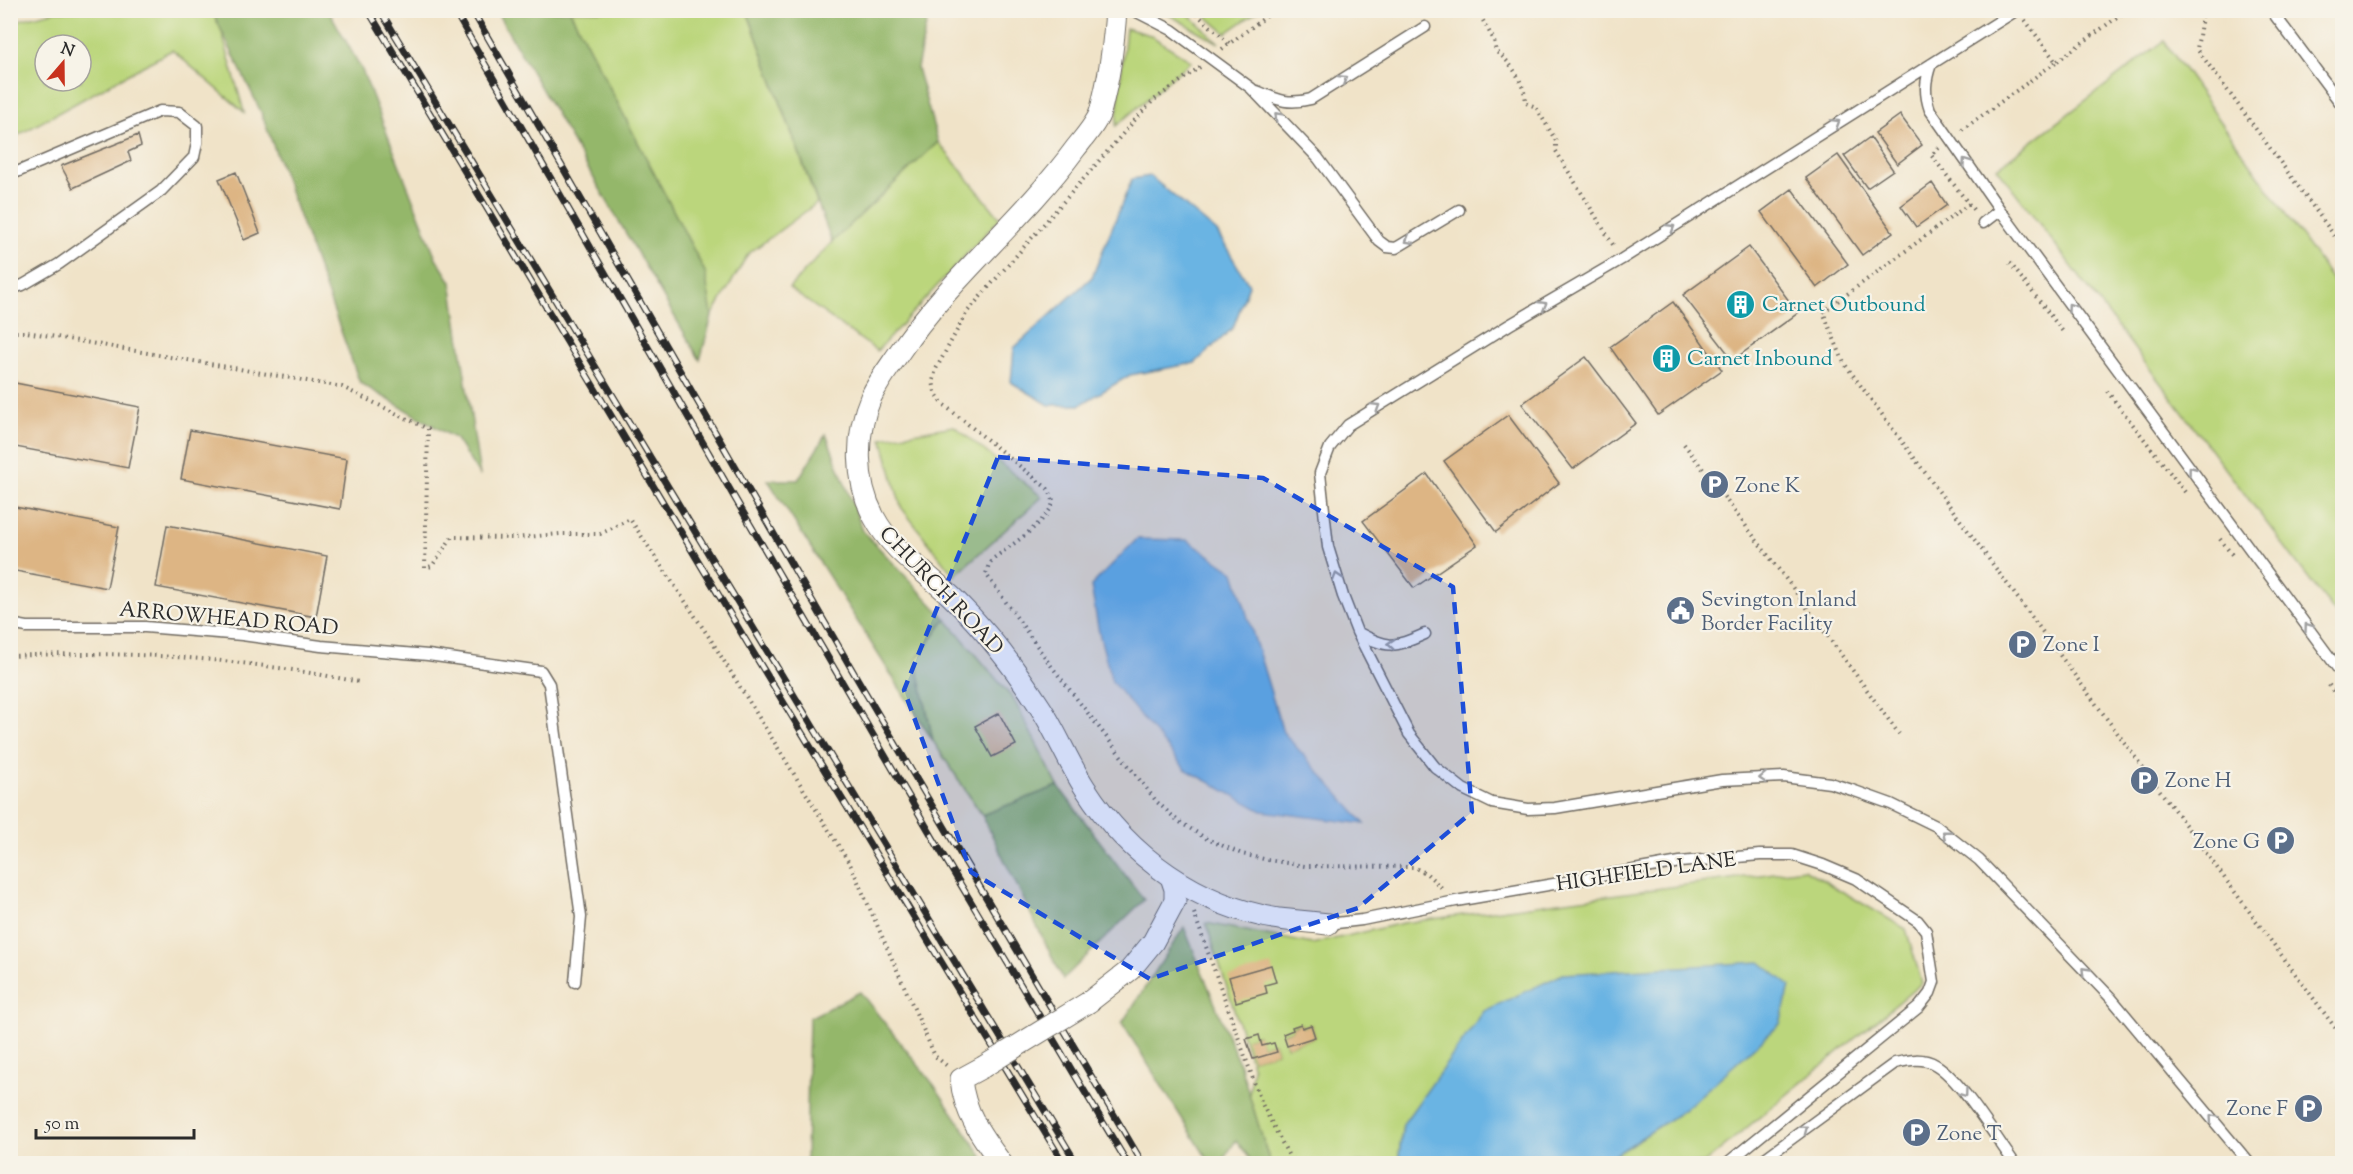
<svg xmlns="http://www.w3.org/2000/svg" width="2353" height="1174" font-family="'Sorts Mill Goudy',serif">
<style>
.green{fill:#bbd67b;stroke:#738053;stroke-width:1.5;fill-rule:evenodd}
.forest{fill:#94b76b;stroke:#60714b;stroke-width:1.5}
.water{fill:#6bb4e3;stroke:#4b7087;stroke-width:1.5}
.building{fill:#ddb584}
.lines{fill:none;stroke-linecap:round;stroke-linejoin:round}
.service-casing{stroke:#706b62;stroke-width:13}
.minor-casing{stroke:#706b62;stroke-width:23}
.path{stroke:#706b62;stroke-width:4;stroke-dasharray:1.5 4.5;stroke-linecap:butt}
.service{stroke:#fff;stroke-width:10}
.minor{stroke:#fff;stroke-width:21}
.rail-casing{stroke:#2b2b2b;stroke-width:7}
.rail{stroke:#f7f3e8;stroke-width:4.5;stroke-dasharray:14;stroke-linecap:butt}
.minor-bridge-casing{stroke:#706b62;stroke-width:23;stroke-linecap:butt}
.minor-bridge{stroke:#fff;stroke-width:21}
.oneway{stroke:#a0a0a0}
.marked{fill:#1d4ed8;fill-opacity:0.2;stroke:#1d4ed8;stroke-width:4.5;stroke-dasharray:12 8;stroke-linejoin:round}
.labels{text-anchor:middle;stroke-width:4.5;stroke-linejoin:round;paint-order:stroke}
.culture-label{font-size:21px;fill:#0d838f;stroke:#f7f3e8;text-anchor:start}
.service-label{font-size:21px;fill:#4e5e75;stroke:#f7f3e8;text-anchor:start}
.street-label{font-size:21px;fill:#2b2b2b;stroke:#f7f3e8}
</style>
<rect width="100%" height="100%" fill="#f7f3e8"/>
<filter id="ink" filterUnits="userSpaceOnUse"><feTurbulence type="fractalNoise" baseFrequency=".0167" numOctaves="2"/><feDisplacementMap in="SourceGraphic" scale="12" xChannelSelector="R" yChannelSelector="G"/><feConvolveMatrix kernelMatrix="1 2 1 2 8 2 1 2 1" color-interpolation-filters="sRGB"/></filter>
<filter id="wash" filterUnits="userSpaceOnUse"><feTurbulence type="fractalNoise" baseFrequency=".008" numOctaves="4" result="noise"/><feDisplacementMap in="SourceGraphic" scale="24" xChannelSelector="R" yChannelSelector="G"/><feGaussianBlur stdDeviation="1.35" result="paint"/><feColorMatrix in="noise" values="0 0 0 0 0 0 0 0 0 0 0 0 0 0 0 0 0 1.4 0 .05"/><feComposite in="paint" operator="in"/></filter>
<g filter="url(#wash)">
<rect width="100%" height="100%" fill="#f0e3c8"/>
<!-- green -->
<path class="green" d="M57 11H212L221 29 244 112 172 50 11 139V22ZM45 45H81V81H45Z
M570 11H747L817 203 748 254 712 316 705 272Z
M1162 11H1185L1219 43Z
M1200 11H1258L1226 33Z
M1126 28 1150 35 1191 61 1116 126Z
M2164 41 2342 294V622L1997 168Z
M938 142 1000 218 877 351 789 288 832 242Z
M954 426 1042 497 954 576 901 507 882 438Z
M946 619 1014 700 1058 786 982 815 933 741 916 660Z
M1804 869 1906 929 1922 983 1704 1163H1603L1684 1110 1403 1124 1398 1163H1270L1249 1094 1253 1068 1206 923 1312 944 1403 923ZM1301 1024 1302 1028 1311 1025 1315 1037 1287 1046 1283 1033 1293 1030 1292 1026ZM1258 1035 1262 1046 1274 1043 1277 1052 1253 1059 1247 1039Z"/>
<!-- forest -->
<path class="forest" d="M212 11H329L362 70 436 258 451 282 480 476 456 439 360 383 261 112Z
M496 11H570L705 272 712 316 700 360Z
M747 11H929L917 68 938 142 832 242Z
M826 434 863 531 946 619 916 660 933 741 768 480H798Z
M1058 786 1144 900 1063 979 982 815Z
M1184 927 1241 1068 1270 1163H1253L1236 1140 1221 1163H1210L1122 1023Z
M860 992 934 1085 987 1163H806L809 1018Z"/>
<!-- water -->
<path class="water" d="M1150 176 1217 232 1249 285 1233 328 1195 363 1130 375 1080 405H1049L1011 382 1014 348 1092 277 1132 179Z
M1137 539 1187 540 1234 572 1283 732 1365 824 1262 811 1185 769 1112 682 1099 633 1091 586Z
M1760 962 1790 986 1780 1024 1684 1110 1603 1163H1398L1403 1124 1484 1011 1563 974Z"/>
<g id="blocks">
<!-- building -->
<path class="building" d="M1900 115 1922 145 1897 164 1875 133Z
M138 135 141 146 128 152 131 161 73 188 61 166Z
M1870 137 1893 170 1867 188 1844 156Z
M1838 155 1893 232 1862 255 1806 178Z
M236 172 260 233 244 240 219 179Z
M1932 183 1947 205 1916 227 1901 206Z
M1792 189 1848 264 1817 288 1761 212Z
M1749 247 1798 313 1733 360 1683 295Z
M1673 302 1722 370 1658 415 1610 347Z
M1586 357 1636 423 1573 469 1522 404Z
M10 382 140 407 128 468 10 446Z
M1508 415 1559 483 1496 532 1444 461Z
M190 430 347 459 340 509 181 479Z
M1427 474 1477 545 1414 588 1363 521Z
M10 506 119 527 107 588 10 570Z
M167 525 327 556 316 617 156 587Z
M999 713 1016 745 992 757 975 726Z
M1271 965 1276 982 1265 985 1267 993 1236 1002 1229 977Z
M1301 1024 1302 1028 1311 1025 1315 1037 1287 1046 1283 1034 1293 1030 1292 1027Z
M1259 1035 1262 1046 1274 1043 1277 1052 1253 1059 1246 1039Z"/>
</g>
</g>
<g filter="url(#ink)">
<use href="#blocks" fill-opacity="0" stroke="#706b62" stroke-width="1.5"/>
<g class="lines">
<defs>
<path id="service" d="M1133 10 1172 30 1251 88 1318 158 1379 241 1387 247 1396 248 1459 210
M2017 10 1622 259 1509 325 1348 425 1330 447 1320 473 1328 547 1343 596 1357 632 1409 734 1435 767 1463 789 1492 803 1528 809 1555 808 1722 780 1784 777 1830 783 1852 790 1891 804 1936 826 1979 860 2111 998 2250 1164
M2271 10 2342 105
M1931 64C1925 81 1924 93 1930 110L2000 210
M1257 91C1278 100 1288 105 1311 99L1425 27
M10 175 160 111 179 112 197 126V143L194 157 161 191 59 264 23 285 10 289
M1983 223 2000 210 2342 674
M10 624 27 627H145L242 635 321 646 428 655 541 671 549 684 581 917 575 982
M1357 632C1388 649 1393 648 1425 634
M1328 924 1362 920 1456 901 1680 862 1760 855H1792L1823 865 1856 879 1918 921 1926 931 1934 982 1930 993 1919 1007 1726 1164
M1757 1164 1895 1063C1909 1060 1923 1057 1936 1065 1961 1080 1996 1138 2015 1164"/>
<path id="minor" d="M1116 10C1114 40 1111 67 1104 96 1102 104 1101 113 1097 119 1091 130 1082 140 1075 149 1022 221 951 277 901 350 891 365 879 380 871 397 855 434 855 481 874 517 892 552 929 574 956 601 988 633 1015 668 1040 707 1057 733 1068 762 1085 788 1129 857 1198 906 1279 919 1295 921 1312 922 1328 924
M1089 1002 1130 970 1153 942 1175 901V889L1171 877
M983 1067 961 1079C964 1113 982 1137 1002 1164"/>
</defs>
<!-- service casing -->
<use href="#service" class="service-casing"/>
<!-- minor casing -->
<use href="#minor" class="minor-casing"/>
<!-- path -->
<path class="path" d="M1192 10 1229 43
M1477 10 1494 40 1496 52C1511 61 1525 84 1526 103L1536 107 1556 141V151L1615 248
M2203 10 2197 49 2342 246
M2025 20 2056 62 2127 10
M1222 49 1275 10
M1200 67 1154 100 1141 113 967 312 936 369 933 381 935 392 943 404 1048 489C1050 493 1053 497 1053 502 1050 520 1009 547 994 558L989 564 986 574 1049 663 1125 761 1157 802 1178 821 1207 839 1242 854 1268 860 1305 866 1413 867 1426 873 1443 889
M1962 130 2056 62
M1939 148 1931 155 1975 212
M1969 204 1823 312 1844 363 2342 1037
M2010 263 2064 333
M10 332H27L342 387 428 429 425 568 432 566 452 537 514 538 560 534H600L630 519 711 640 851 866 935 1056 947 1066
M2107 391 2185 492
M1684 444 1792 587 1899 734
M2220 539 2233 556
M10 656C131 650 241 658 359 682
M2329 685 2342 703
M1194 913 1262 1104 1293 1164"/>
<!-- service -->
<use href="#service" class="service"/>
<!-- minor -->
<use href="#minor" class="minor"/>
<defs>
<path id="rail" d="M368 10 748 644 1064 1164
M380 10 1077 1164
M454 10 733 495 943 855 1128 1164
M472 10 858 680 1143 1164"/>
</defs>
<!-- rail casing -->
<use href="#rail" class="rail-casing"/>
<!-- rail -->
<use href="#rail" class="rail"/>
<defs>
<path id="minor-bridge" d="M983 1067 1089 1002"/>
</defs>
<!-- minor-bridge casing -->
<use href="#minor-bridge" class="minor-bridge-casing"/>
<!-- minor-bridge -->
<use href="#minor-bridge" class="minor-bridge"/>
</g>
<!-- one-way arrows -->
<defs><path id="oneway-chevron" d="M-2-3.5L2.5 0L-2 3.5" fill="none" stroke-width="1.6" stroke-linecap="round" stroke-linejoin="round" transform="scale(1.5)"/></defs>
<g class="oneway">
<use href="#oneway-chevron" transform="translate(1343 79) rotate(-32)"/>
<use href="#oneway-chevron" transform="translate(1278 116) rotate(-134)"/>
<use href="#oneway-chevron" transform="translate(1836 123) rotate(-32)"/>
<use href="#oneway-chevron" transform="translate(1966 162) rotate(-125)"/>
<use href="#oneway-chevron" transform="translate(1671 228) rotate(-32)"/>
<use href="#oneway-chevron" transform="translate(1409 240) rotate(149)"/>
<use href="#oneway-chevron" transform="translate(1543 305) rotate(-30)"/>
<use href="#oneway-chevron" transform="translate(2071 307) rotate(-126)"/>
<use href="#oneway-chevron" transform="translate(1376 407) rotate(-32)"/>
<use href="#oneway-chevron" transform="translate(2192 470) rotate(-127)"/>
<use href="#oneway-chevron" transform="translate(1337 577) rotate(-107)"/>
<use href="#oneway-chevron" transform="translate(2308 627) rotate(-126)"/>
<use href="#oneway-chevron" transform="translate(1391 644) rotate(-175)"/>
<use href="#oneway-chevron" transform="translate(1763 778) rotate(177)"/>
<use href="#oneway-chevron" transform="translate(1946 834) rotate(-141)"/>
<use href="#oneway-chevron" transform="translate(2085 971) rotate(-134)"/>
<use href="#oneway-chevron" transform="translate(1964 1093) rotate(54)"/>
<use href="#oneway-chevron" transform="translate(2213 1118) rotate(-130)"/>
<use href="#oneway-chevron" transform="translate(1804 1129) rotate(-37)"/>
</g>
</g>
<!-- marked area -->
<path class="marked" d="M998 457 1263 478 1453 587 1472 812 1358 908 1150 979 971 872 904 690Z"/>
<!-- icons -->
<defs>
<symbol id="building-disc" viewBox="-11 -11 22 22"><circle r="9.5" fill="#0f9aa8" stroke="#f7f3e8"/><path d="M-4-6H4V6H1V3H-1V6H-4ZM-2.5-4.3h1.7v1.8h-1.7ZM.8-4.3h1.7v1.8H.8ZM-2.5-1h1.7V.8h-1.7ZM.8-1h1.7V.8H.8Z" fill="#fff"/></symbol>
<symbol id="parking-disc" viewBox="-11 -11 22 22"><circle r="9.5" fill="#5c6f8a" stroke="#f7f3e8"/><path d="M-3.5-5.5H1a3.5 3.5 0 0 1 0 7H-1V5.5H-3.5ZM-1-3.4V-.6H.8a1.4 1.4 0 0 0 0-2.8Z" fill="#fff"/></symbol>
<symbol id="civic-disc" viewBox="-11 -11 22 22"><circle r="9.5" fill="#5c6f8a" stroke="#f7f3e8"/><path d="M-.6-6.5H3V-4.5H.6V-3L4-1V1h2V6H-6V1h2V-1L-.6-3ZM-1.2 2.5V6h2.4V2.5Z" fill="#fff"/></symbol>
</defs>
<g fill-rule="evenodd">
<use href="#building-disc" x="1724" y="288" width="33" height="33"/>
<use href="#building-disc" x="1650" y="342" width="33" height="33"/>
<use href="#parking-disc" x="1698" y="468" width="33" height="33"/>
<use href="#civic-disc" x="1664" y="594" width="33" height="33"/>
<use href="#parking-disc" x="2006" y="628" width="33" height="33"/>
<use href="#parking-disc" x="2128" y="764" width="33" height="33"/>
<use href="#parking-disc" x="2264" y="824" width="33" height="33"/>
<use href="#parking-disc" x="2292" y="1092" width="33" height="33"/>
<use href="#parking-disc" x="1900" y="1116" width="33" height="33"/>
</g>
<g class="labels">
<!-- culture labels -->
<g class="culture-label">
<text x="1762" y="311">Carnet Outbound</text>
<text x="1687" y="365">Carnet Inbound</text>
</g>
<!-- service labels -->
<g class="service-label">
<text x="1735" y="492">Zone K</text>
<text x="1701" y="606">Sevington Inland<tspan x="1701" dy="24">Border Facility</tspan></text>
<text x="2043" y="651">Zone I</text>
<text x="2165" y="787">Zone H</text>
<text x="2260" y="848" text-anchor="end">Zone G</text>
<text x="2288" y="1115" text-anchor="end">Zone F</text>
<text x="1937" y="1140">Zone T</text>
</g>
<!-- street labels -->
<g class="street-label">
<text transform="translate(942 590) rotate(46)" y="7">CHURCH ROAD</text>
<text transform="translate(229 618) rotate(5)" y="7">ARROWHEAD ROAD</text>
<text transform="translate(1646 871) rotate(-8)" y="7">HIGHFIELD LANE</text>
</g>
</g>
<!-- margin -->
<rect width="2353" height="1174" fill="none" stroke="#f7f3e8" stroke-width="36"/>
<!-- north arrow -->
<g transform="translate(63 63) rotate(20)"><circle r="28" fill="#f7f3e8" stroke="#a5a39c" stroke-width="1.5"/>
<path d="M0-4.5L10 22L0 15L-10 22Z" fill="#c8321e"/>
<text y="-9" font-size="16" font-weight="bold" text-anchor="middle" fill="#2b2b2b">N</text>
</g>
<!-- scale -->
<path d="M36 1129v9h158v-9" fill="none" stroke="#2b2b2b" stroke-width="3"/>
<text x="45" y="1129" font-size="18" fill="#2b2b2b" stroke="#f7f3e8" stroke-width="4.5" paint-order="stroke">50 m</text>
</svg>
